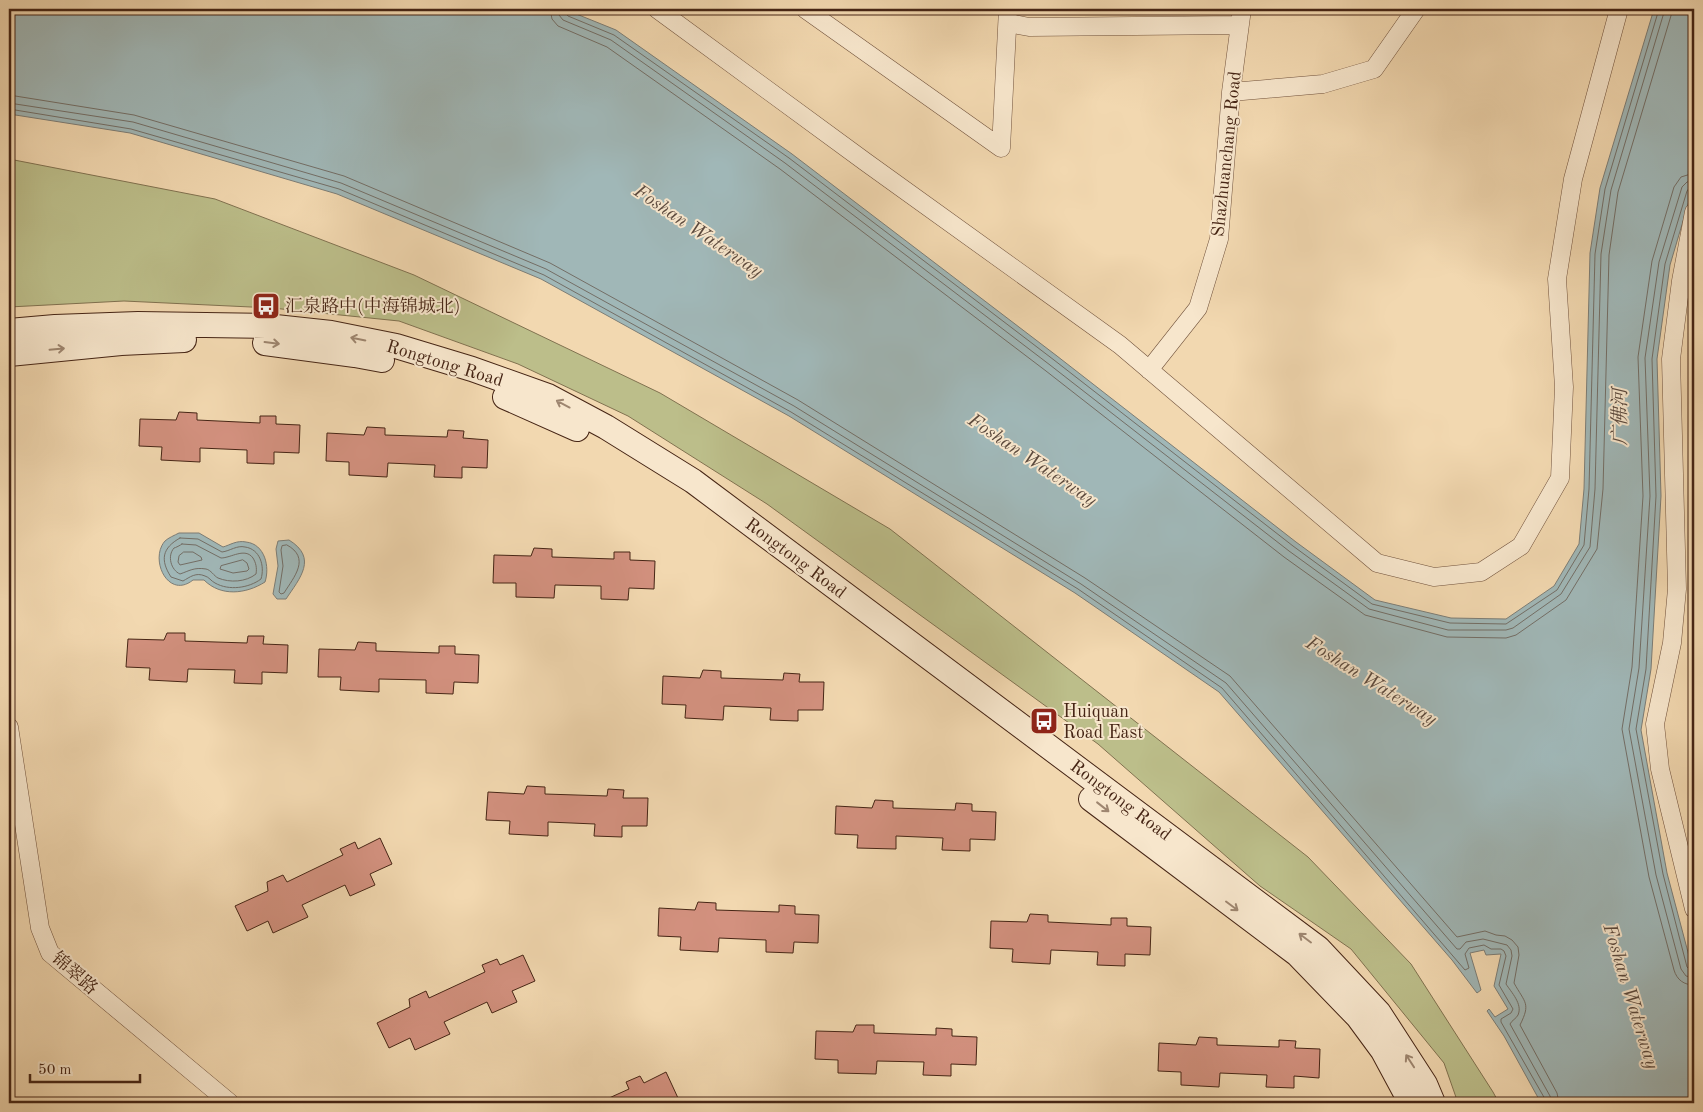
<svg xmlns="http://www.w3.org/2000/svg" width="1703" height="1112" font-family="'Old Standard TT','Noto Serif SC',serif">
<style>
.green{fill:#bcbe8a;stroke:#817250}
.water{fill:#a0b7b7;stroke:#7c7d76}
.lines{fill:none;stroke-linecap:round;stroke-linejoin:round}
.shore{stroke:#736e66;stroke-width:1}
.building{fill:#d3917f;stroke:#462515}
.minor-casing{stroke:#71523c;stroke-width:19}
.secondary-casing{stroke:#462515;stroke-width:26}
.minor{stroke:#f7e6cc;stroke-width:18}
.secondary{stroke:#f7e6cc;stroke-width:24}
.oneway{stroke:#9e8670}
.labels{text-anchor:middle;stroke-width:4;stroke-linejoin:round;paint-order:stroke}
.street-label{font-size:18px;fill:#462515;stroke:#f7e6cc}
.poi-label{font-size:18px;fill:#462515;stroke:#f7e6cc;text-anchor:start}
.water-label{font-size:19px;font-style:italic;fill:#5c4a3e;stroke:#f7e6cc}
</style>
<rect width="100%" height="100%" fill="#f2d8b0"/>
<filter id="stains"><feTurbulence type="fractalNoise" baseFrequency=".004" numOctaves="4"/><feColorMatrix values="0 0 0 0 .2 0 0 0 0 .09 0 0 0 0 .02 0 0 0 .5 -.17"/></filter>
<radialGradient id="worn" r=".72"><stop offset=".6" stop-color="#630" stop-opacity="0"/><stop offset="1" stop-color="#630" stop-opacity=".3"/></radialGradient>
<!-- green -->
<path class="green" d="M9 159 215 199 414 275 660 393 890 529 1308 857 1411 964 1493 1092 1499 1103H1458L1444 1063 1351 949 1260 886 1098 744 767 504 628 416 518 364 399 321 272 308 124 301 9 307Z"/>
<!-- water -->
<path class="water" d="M9 9H564L616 30 792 154 1057 356 1296 542 1375 600 1451 618 1506 619 1554 586 1579 544 1584 489 1590 253 1600 188 1654 9H1694V184L1670 265 1657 359 1661 496 1651 669 1641 730 1667 873 1694 975V1103H1541L1504 1036 1487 1011 1489 1009 1495 1017 1508 1009 1494 986 1501 954 1486 955 1484 950 1470 953 1481 990 1477 993 1452 960 1219 692 1075 593 789 416 541 279 337 194 130 133 9 114Z
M179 533H199L223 547C230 545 237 540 246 542 265 544 270 567 265 582 246 594 221 597 204 580H193C168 600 149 559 165 541 168 538 175 535 179 533Z
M289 540C318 558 300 578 286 599H277L273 594 278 566 276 549 278 541Z"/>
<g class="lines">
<!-- shore -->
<path class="shore" d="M550 9 552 19 558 26 607 47 780 169 1046 371 1284 557 1365 615 1447 637 1506 638 1516 635 1566 600 1597 549 1603 489 1609 255 1618 192 1673 9
M558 9 559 15 563 20 611 40 785 163 1050 365 1289 551 1369 609 1448 630H1506L1513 628 1561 594 1590 547 1595 489 1601 254 1611 190 1665 9
M564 9 565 13 568 16 614 35 789 158 1054 360 1293 546 1372 604 1450 623 1506 624 1557 590 1584 545 1589 489 1595 254 1605 189 1659 9
M9 95 134 115 344 176 550 263 798 400 1085 578 1230 676 1457 937 1485 931 1496 935 1505 936 1512 940 1518 947 1519 955 1514 983C1525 1003 1531 1003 1520 1025L1557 1093 1559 1103
M9 103 133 122 341 183 546 269 794 406 1081 584 1226 683 1457 949H1460L1466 942 1483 939 1507 945 1511 950 1512 956 1506 984C1511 992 1523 1004 1518 1015 1516 1019 1512 1020 1510 1024L1550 1096 1552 1103
M9 109 131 129 339 189 544 275 791 412 1078 589 1222 688 1465 970 1469 968 1465 954 1469 948 1484 945 1491 949H1501L1504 951 1506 956 1499 985 1513 1009 1511 1013 1501 1019V1022L1545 1099V1103
M1694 173 1681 177 1674 187 1652 261 1638 357 1643 496 1632 667 1622 729 1649 877 1674 970C1677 980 1684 985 1694 985
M1694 180 1687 182 1682 187 1659 262 1645 358 1650 496 1639 668 1629 729 1656 875 1681 969 1686 976 1694 978
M1694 187H1690L1687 191 1665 264 1652 359 1656 496 1646 669 1636 729 1663 874 1687 967 1690 970 1694 971
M180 538 198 539 222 552C230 551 237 545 245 547 260 549 265 566 261 579 249 588 229 591 215 583 211 581 209 577 205 576 196 572 190 577 183 581L171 577C160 560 162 548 180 538Z
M182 544 196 545 221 558C231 558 245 547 253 558 256 563 257 568 256 574 246 582 230 583 218 578 214 576 211 570 206 569 194 567 189 571 180 574 171 570 167 556 174 548 175 548 181 545 182 544Z
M287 545C311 558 294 577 284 593L281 594 279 592 283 566 281 550 282 546Z
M184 552H193L201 557 202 560 180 565 178 562 179 556Z
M243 560 247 563 249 569 247 571 233 573 220 569 221 566Z"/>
</g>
<!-- building -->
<path class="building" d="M179 412 197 413V420L260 423V416H276V424L300 425 299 453 274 452V464L247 463V450L200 448V462L161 460 162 447 139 446 140 419 176 420Z
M367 427 385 428V435L447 437 448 430 464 431 463 438 488 440 487 468 462 467V478L434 477 435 465 388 463 387 477 349 475V462L326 461 327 433 364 435Z
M534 548 552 549V557L614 559V552H630V560L655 561 654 589 629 588 628 600 601 599V586L555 585 554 598 516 597V583H493L494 555 531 556Z
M167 633H185V641L247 643 248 636H264L263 644 288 645 287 673 262 672V684L234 683 235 670 188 669 187 682 149 680 150 668 126 667 128 639 164 640Z
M358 642 376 643V651L439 653V646H455V654L479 655 478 683 454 682 453 694 426 693V680L379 679V692L340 690 341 677H318L319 649 355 650Z
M703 670 721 671V678L783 680 784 673 800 674 799 682H824L823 710H798V721L770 720 771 708 724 706 723 720 685 718 686 705 662 704 663 676 700 678Z
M527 786 545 787V794L607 796 608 789 624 790 623 798H648L647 826H622V837L594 836 595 824 548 822V836L509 834 510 821 486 820 488 792 524 794Z
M875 800 893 801V808L955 810 956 803 972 804V811L996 812 995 840 970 839V851L942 850 943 838 896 836V849L857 848 858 835 835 834 836 806 872 808Z
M380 838 392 864 370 874 375 885 350 896 345 885 302 905 308 917 273 933 268 921 247 931 235 906 268 891 267 882 283 875 287 882 343 855 340 849 355 842 358 849Z
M698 902 716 903V910L779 912V905L795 906V914L819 915 818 943 794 942 793 953 766 952V940L719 938 718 952 680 950 681 937 658 936 659 908 695 910Z
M1030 914 1048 915V922L1111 925V918H1127V926L1151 927 1150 955 1125 954V966L1097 965 1098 952 1051 950 1050 964 1012 962 1013 949 990 948 991 921 1027 922Z
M523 955 535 981 512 991 517 1002 492 1013 487 1002 444 1022 450 1034 415 1050 410 1038 389 1048 377 1023 410 1007 409 999 426 991 429 998 485 972 482 965 497 959 500 965Z
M856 1025H874V1033L936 1035V1028L952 1029V1036L977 1037 976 1065 951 1064V1076L923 1075 924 1062 877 1061 876 1074 838 1073V1060L815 1059 816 1031 853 1032Z
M1199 1037 1217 1038V1045L1279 1047V1040L1296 1041 1295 1048 1320 1049 1319 1078 1294 1076V1088L1266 1087 1267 1075 1220 1073 1219 1087 1181 1085V1072L1158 1071 1159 1043 1196 1045Z
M666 1072 678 1098 666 1103H598L629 1089 626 1082 640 1076 644 1083Z"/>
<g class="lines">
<defs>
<path id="minor" d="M657 9 867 163 1120 345 1377 563 1434 577 1481 572 1521 546 1560 478 1564 387 1557 279 1573 179 1619 9
M805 9 1001 148
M1008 23 1029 27 1240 25
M1231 92 1323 84 1374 69 1416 9
M1001 148 1008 9
M1694 212 1681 281 1671 359 1677 589 1672 643 1655 724 1660 769 1694 909
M1149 370 1198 308 1219 239 1231 92 1242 9
M9 727 40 928 50 953 230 1103"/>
<path id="secondary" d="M9 331 55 327 138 324 266 326 331 333 396 346 472 369 548 396 606 427 693 481 1318 948 1379 1013 1425 1084 1433 1103
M265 343 355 355 382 360
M9 354 121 343 184 340
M505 397 577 429
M1091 799 1297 954 1358 1017 1383 1051 1411 1103"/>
</defs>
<!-- minor casing -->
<use href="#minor" class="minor-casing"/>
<!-- secondary casing -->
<use href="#secondary" class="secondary-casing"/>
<!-- minor -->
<use href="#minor" class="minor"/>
<!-- secondary -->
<use href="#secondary" class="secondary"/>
</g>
<!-- one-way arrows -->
<defs><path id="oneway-shaft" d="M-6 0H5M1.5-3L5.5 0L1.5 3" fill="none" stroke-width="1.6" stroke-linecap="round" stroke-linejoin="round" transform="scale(1.25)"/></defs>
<g class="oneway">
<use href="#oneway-shaft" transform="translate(358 339) rotate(-169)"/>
<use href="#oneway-shaft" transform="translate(272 343) rotate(7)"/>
<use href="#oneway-shaft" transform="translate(57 349) rotate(-5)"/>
<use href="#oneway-shaft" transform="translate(563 404) rotate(-152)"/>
<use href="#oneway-shaft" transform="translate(1103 807) rotate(38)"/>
<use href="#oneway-shaft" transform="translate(1232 906) rotate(37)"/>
<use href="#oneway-shaft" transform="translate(1305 938) rotate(-143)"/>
<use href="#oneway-shaft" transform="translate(1410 1061) rotate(-123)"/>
</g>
<!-- icons -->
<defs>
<symbol id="bus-square" viewBox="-11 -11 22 22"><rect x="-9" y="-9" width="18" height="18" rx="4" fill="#8f2418" stroke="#f7e6cc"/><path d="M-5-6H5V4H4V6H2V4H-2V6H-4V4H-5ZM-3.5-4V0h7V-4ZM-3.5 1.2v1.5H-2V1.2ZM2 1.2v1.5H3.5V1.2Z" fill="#fff"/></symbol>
</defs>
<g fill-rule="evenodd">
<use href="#bus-square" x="250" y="290" width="32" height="32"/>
<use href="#bus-square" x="1028" y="705" width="32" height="32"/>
</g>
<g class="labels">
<!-- street labels -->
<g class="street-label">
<text transform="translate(1226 154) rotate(-84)" y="6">Shazhuanchang Road</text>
<text transform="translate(445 363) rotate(17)" y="6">Rongtong Road</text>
<text transform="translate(796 558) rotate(37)" y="6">Rongtong Road</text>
<text transform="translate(1121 800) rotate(37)" y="6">Rongtong Road</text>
<text transform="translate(75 973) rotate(41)" y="6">锦翠路</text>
</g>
<!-- poi labels -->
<g class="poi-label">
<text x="285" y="312">汇泉路中(中海锦城北)</text>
<text x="1063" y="717">Huiquan<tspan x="1063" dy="21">Road East</tspan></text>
</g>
<!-- water labels -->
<g class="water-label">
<text transform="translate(699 230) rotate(34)" y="7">Foshan Waterway</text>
<text transform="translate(1619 417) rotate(-90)" y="7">广佛河</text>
<text transform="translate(1033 459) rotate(34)" y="7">Foshan Waterway</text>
<text transform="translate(1372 680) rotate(32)" y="7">Foshan Waterway</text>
<text transform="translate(1632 996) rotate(73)" y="7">Foshan Waterway</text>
</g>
</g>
<!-- margin -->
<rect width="1703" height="1112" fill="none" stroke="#f2d8b0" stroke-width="30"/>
<rect x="10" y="10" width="1683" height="1092" fill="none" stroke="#462515" stroke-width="2.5"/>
<rect x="15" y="15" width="1673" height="1082" fill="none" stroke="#462515"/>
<!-- scale -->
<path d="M30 1074v8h110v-8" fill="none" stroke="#462515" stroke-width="2.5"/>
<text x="38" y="1074" font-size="15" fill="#462515" stroke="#f7e6cc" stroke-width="4" paint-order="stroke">50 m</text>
<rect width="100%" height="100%" filter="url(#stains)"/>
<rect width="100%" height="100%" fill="url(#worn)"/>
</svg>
